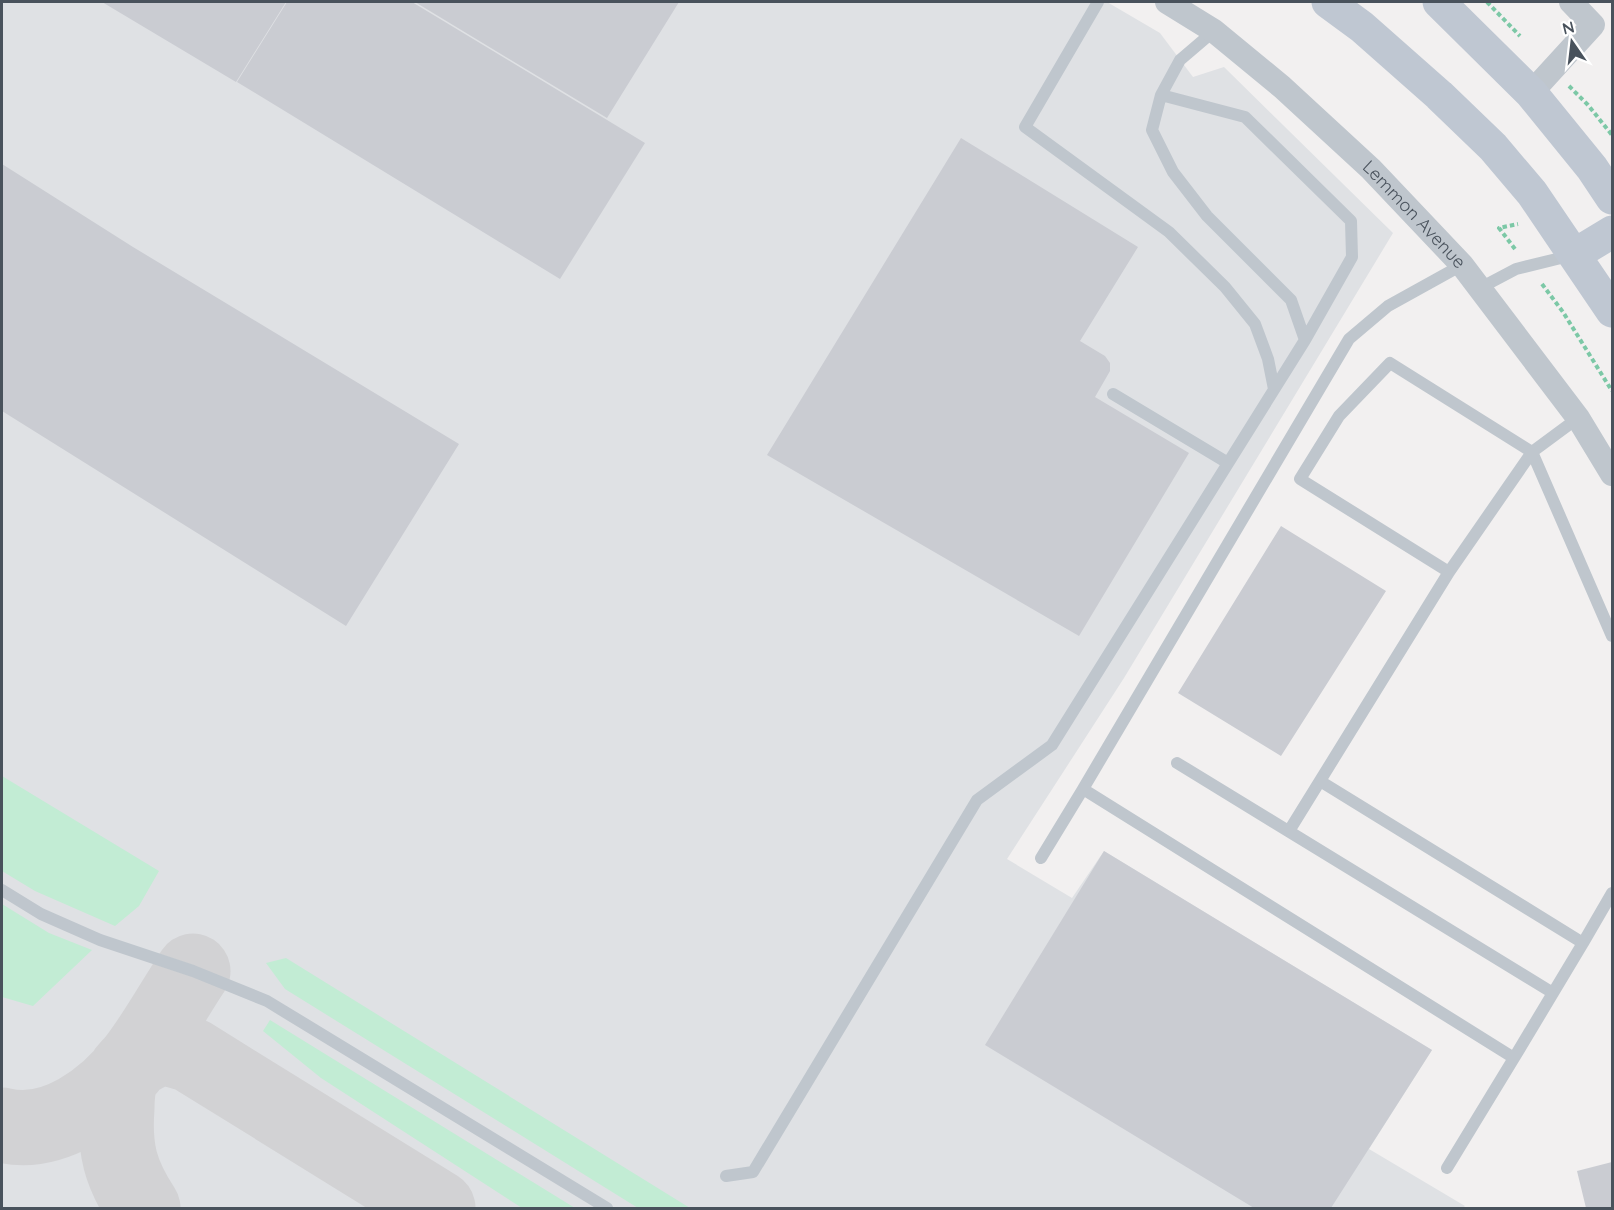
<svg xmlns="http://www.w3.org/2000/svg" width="1614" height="1210" font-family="Quicksand,sans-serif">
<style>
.airport{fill:#dfe1e4}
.green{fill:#c2ecd4}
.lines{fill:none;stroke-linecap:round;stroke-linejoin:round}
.taxiway{stroke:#d2d2d4;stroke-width:75}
.building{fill:#caccd2}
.path{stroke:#7cc8a6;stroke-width:4;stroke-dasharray:4.5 3;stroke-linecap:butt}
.lane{stroke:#bfc6cd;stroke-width:12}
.street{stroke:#bfc6cd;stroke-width:24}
.secondary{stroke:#bfc7d2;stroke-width:33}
.labels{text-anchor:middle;stroke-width:6;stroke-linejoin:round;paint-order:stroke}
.street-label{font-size:18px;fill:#49525c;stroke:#fff}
</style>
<rect width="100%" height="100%" fill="#f2f0f0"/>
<!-- airport -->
<path class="airport" d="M2 2H1107L1160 33 1193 77 1224 67 1393 233 1124 678 1007 859 1072 898 1104 851 1432 1050 1369 1149 1465 1206 1463 1208H2Z"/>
<!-- green -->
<path class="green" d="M2 776 159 871 139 906 115 926 35 891 2 871Z
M2 904 49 933 92 950 33 1006 2 997Z
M286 958 690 1208H638L285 989 266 963Z
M270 1020 575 1208H522L321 1078 263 1031Z"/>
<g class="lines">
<!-- taxiway -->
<path class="taxiway" d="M2 1125C53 1138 106 1099 135 1060 156 1033 173 1001 193 971
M143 1208C120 1173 114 1149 117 1108 117 1099 118 1084 122 1076 131 1060 147 1053 163 1047L191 1055 438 1208"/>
</g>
<!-- building -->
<path class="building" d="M102 2H286L236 82Z
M287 2H412L645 143 560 279 237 82Z
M415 2H679L607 118Z
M961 138 1138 247 1080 341 1105 356 1110 363V371L1095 397 1189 453 1079 636 767 455Z
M2 164 133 247 459 444 346 626 2 411Z
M1281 526 1386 591 1281 756 1178 693Z
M1104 851 1432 1050 1331 1208H1254L985 1045Z
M1612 1162V1208H1586L1577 1171Z"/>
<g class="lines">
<!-- path -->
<path class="path" d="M1487 2 1520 36
M1569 86 1588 105 1612 135
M1515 249 1499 228 1518 224
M1542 284 1563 312 1612 391"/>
<!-- lane -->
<path class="lane" d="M1098 2 1025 127 1169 232 1225 287 1255 324 1268 359 1274 389
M1161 95 1245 117 1351 221 1352 257 1305 340
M1480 288 1516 269 1573 255
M1113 394 1228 463
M1449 572 1300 479 1339 416 1390 363 1532 452 1612 636
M1177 763 1553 993
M1320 781 1583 943 1514 1058 1083 789 1349 339 1388 306 1462 265
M1289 831 1449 572 1532 452 1578 418
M1041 858 1083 789
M2 890 41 914 100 940 193 971 267 1001 607 1208
M1583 943 1612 893
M1447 1168 1514 1058
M726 1176 753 1172 977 800 1052 745 1305 340 1291 300 1207 216 1173 172 1152 130 1161 95 1180 60 1214 31"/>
<!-- street -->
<g class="street">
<path id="s1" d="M1167 2 1214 31 1282 87 1371 169 1462 265 1578 418 1612 474"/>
<path d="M1531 93 1593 25 1571 2"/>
</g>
<!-- secondary -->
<path class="secondary" d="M1328 2 1362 27 1439 95 1493 147 1532 193 1612 311
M1439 2 1531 93 1592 168 1612 198
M1574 255 1612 232"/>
</g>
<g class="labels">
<!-- street labels -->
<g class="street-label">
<text dy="6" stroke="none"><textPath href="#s1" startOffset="327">Lemmon Avenue</textPath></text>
</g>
</g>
<!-- border -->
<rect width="1614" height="1210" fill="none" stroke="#49525c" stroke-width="6"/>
<!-- north arrow -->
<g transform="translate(1572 42) rotate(346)" stroke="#ffffff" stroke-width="4.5" paint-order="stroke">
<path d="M0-4.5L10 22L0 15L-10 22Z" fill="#49525c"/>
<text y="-9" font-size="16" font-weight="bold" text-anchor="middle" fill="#49525c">N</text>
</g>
</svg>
